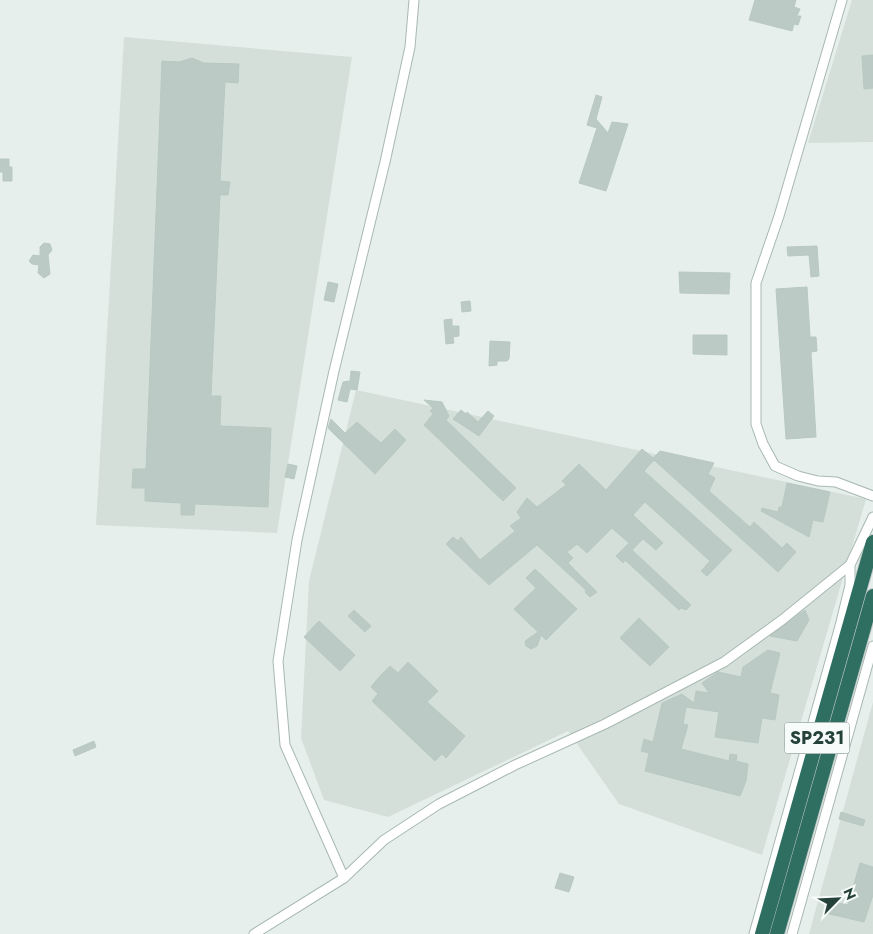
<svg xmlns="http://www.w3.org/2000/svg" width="873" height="934" font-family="Jost,sans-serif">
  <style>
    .built { fill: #d4dfda }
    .building { fill: #bbcac4; stroke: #b8c9c2 }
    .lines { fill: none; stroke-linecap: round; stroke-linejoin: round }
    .minor-casing { stroke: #a8b8b2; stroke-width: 11 }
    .highway-casing { stroke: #c2cac8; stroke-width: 16 }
    .minor { stroke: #fff; stroke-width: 9 }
    .highway { stroke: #2f6f62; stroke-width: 14 }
    .labels { text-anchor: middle; stroke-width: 4; stroke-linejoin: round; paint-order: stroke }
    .shield { fill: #f7fbf9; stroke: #637a73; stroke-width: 1 }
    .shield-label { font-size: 18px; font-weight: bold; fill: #24423a }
  </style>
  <rect width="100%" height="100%" fill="#e6efeb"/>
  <g class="built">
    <polygon points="852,0 873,0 873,142 808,143"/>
    <polygon points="124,37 352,57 277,533 96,525"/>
    <polygon points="356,390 866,499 762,855 619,804 568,731 388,817 324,800 301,738 309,581"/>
    <polygon points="873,702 873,934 809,934"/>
  </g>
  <g class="building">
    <polygon points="755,0 796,0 794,7 800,9 797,16 801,16 798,25 794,24 792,31 749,20"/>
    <polygon points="873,55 873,88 864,89 862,56"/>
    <polygon points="192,58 204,63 239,64 238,83 225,82 220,181 230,182 228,195 220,195 211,396 221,396 220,426 271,428 268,507 195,504 194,515 181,515 181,503 145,501 145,488 132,488 133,469 146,469 162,61 179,62"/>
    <polygon points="596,95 602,97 596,119 608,133 612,122 628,124 606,191 579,183 597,128 587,125"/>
    <polygon points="0,159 9,159 9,167 12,167 12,181 3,181 3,172 0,172"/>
    <polygon points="44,243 50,244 52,250 48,255 50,274 44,278 38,273 39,265 32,264 29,261 33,255 40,256 40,247"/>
    <polygon points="817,246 819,276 811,277 809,255 788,256 787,247"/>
    <polygon points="679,272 730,273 729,294 680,293"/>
    <polygon points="328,282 338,284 334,302 324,300"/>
    <polygon points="807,287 810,337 816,337 817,351 811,352 816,437 786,439 776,289"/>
    <polygon points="470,301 471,311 462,312 461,302"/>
    <polygon points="452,319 452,326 459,326 459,336 453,337 454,343 446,344 444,320"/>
    <polygon points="693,335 727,335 727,355 693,354"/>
    <polygon points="490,341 510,342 509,359 507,361 497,361 497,365 489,366"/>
    <polygon points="351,371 360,372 357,390 350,389 347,402 338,400 343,382 350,381"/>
    <polygon points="424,400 442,402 449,416 446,420 516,488 503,501 424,425 433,414 430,411 433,408"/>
    <polygon points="461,410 466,414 467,412 478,422 488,411 494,416 479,436 453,419"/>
    <polygon points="331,419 345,433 357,422 381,443 395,429 406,440 375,474 328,428"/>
    <polygon points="642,449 653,458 660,451 714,463 708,474 715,478 709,491 750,527 754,522 782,548 787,543 796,552 778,572 654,460 644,471 732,550 707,576 701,571 710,561 645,502 633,515 663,543 656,550 643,539 632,550 691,605 686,610 681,608 679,610 625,560 623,563 616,556 629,543 612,528 587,553 577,544 567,552 573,558 568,563 597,592 590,597 585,592 586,590 537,545 489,585 446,544 453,537 458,541 461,537 480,560 515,531 510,526 521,518 517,512 527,498 537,507 566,485 562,481 579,464 606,490"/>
    <polygon points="288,464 297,466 294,479 285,477"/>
    <polygon points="787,483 830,492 823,522 813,520 809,537 761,511 762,508 778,512 779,507 782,507"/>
    <polygon points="535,569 577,609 546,640 541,635 537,646 531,649 526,646 525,641 538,632 514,609 536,588 526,578"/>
    <polygon points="354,610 371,626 365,632 348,616"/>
    <polygon points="805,610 809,620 797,641 770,636"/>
    <polygon points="639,618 669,647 650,666 620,638"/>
    <polygon points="319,621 355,655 340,671 304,637"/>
    <polygon points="768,650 780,653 770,693 779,695 775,720 762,718 758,743 715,737 719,712 686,707 683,724 688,725 681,749 729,761 730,754 737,755 736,761 748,764 746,781 740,796 645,771 649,753 641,751 644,739 653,742 662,703 682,694 694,703 696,691 709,693 702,683 718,672 741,677 743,667"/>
    <polygon points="408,662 438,691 427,702 465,736 446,758 442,754 435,761 372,701 378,694 371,687 380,676 390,666 398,673"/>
    <polygon points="94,741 96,747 75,756 73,750"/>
    <polygon points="841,812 865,820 863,826 839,819"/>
    <polygon points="860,863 873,867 873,895 864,922 825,913 828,901 848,905"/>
    <polygon points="560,873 574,877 569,892 555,888"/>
  </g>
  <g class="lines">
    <g class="minor-casing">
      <g id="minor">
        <polyline points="842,0 779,216 756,283 756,424 763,444 775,466 798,476 818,481 836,482 873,496"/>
        <polyline points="344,878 285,745 278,661 297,540 334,371 385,162 410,47 414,0"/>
        <polyline points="254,934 344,878 384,840 439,804 515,765 605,724 724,662 782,620 850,565 873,517"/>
        <polyline points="754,934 840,626 850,585 850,565"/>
        <polyline points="792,934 873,646"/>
      </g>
    </g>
    <g class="highway-casing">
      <g id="highway">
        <polyline points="762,934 873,542"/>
        <polyline points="777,934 873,596"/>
      </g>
    </g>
    <use href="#minor" class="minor"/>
    <use href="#highway" class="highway"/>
  </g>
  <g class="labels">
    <rect class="shield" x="784.5" y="722.5" width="65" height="31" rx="4"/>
    <g class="shield-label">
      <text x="817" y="744">SP231</text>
    </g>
  </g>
  <g transform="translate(838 899) rotate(66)" stroke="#f7fbf9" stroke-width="4" paint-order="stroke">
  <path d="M0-4L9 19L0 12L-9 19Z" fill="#24423a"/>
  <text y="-8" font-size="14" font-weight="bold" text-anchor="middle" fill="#24423a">N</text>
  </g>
</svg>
